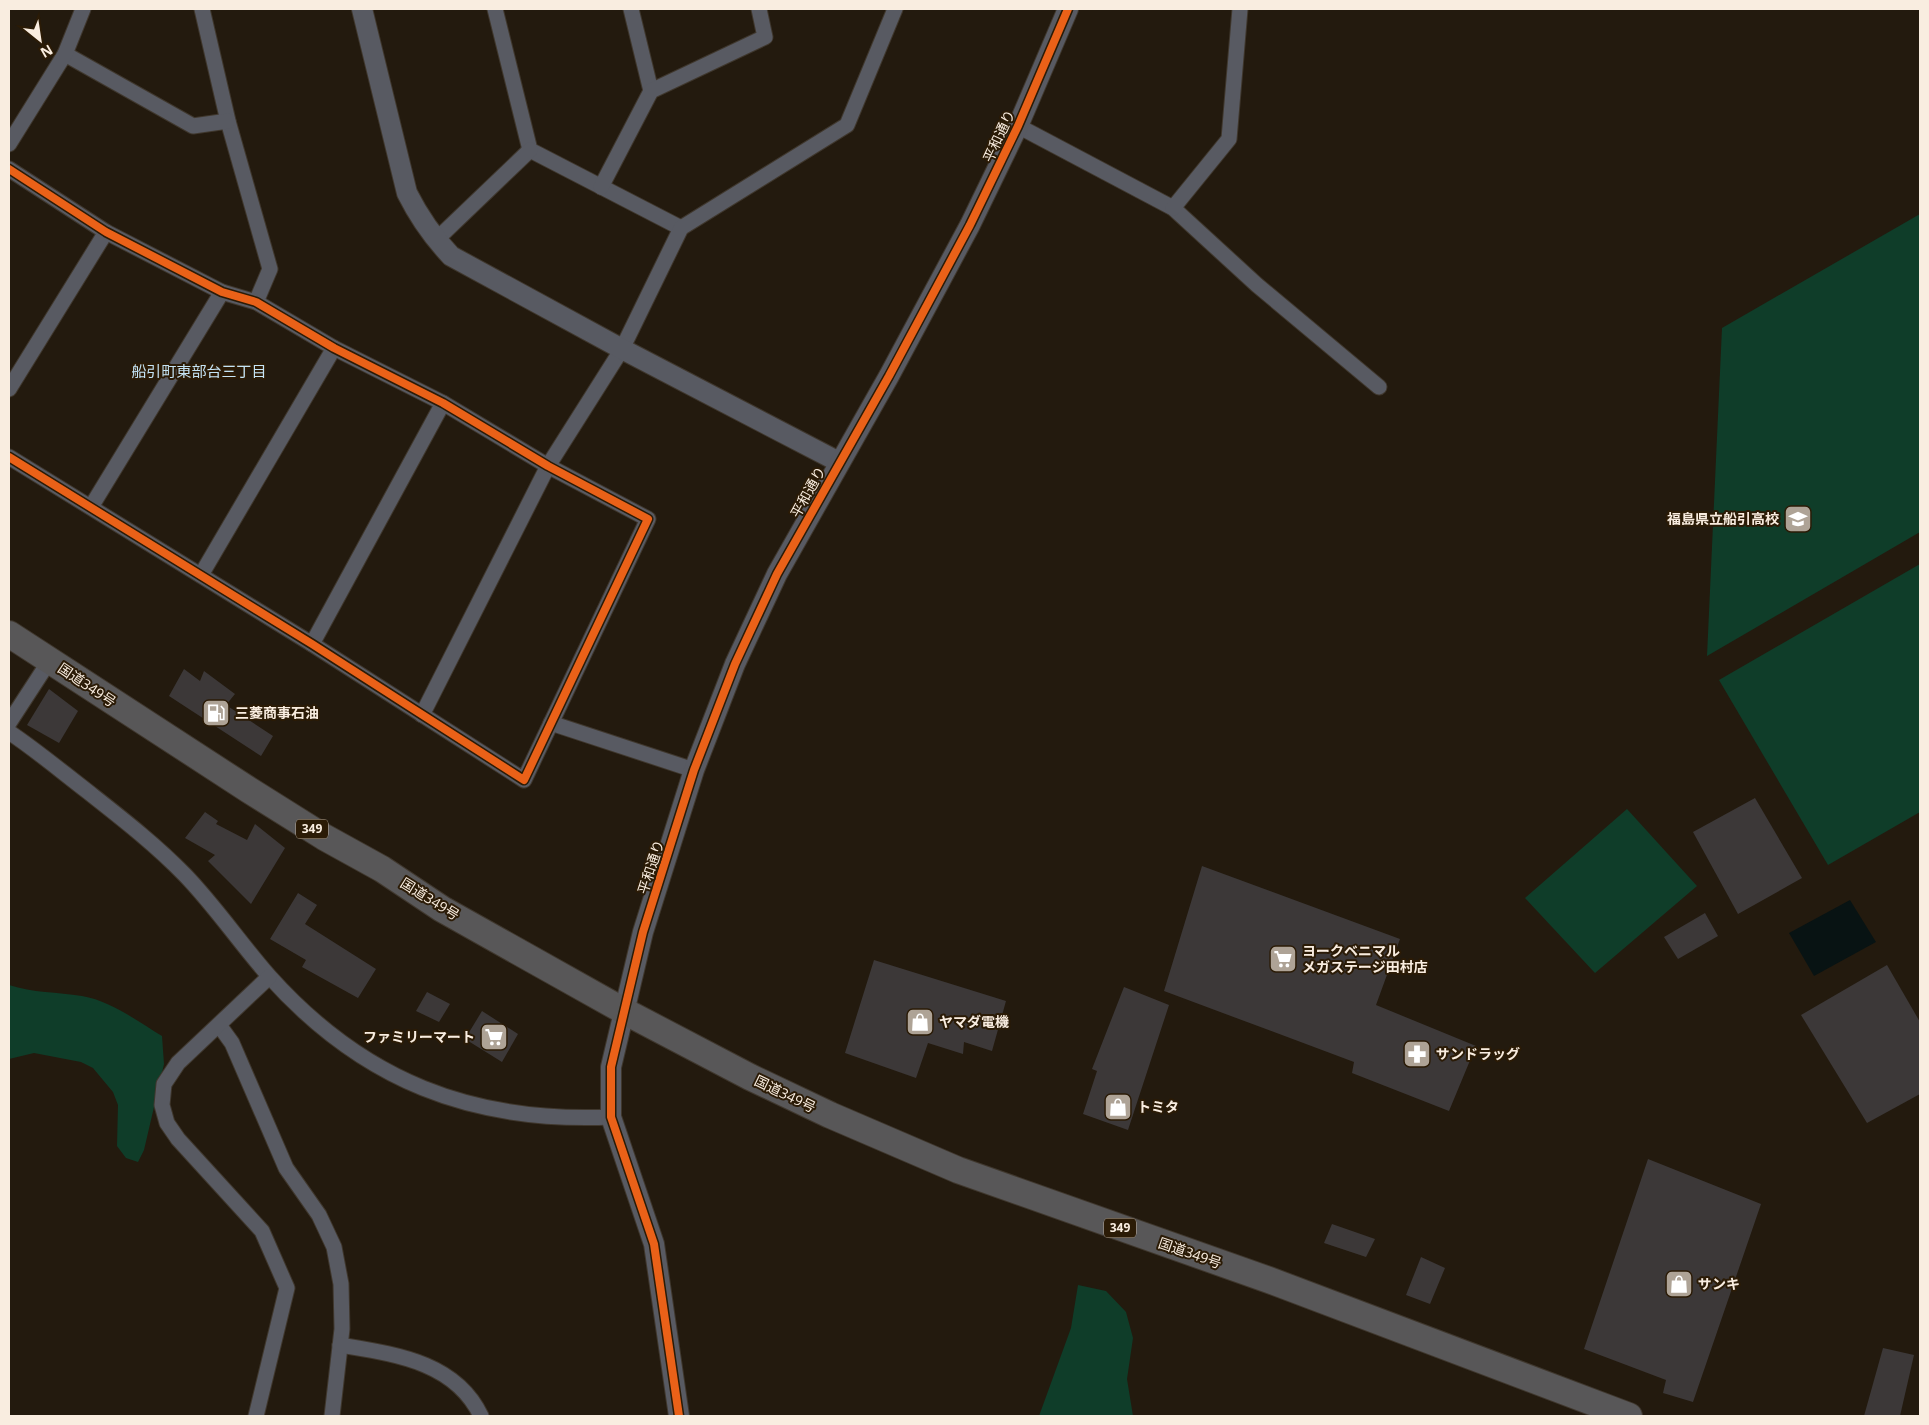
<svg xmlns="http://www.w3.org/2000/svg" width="1929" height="1425" font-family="'Open Sans','Noto Sans JP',sans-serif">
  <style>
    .green { fill: #0f3d29 }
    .water { fill: #081313 }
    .building { fill: #3c3838 }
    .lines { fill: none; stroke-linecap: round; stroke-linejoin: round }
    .minor-casing { stroke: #3f372d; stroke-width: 17 }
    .tertiary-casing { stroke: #3f372d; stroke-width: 22 }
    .trunk-casing { stroke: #3f372d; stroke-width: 28 }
    .minor { stroke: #585a62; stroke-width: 15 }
    .tertiary { stroke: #585a62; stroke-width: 20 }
    .trunk { stroke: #585758; stroke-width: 26 }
    .cycleway-casing { stroke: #2b1b06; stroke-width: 11 }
    .cycleway { stroke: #ea6118; stroke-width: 8 }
    .labels { text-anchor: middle; stroke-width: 4; stroke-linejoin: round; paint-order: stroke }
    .shield { fill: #2b1b06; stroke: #bbae9f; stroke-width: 1 }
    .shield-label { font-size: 12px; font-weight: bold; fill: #f9ede0 }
    .street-label { font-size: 14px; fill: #f9ede0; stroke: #2b1b06 }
    .poi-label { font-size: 14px; font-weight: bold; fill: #f9ede0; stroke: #2b1b06; text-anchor: start }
    .neighbourhood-label { font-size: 15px; fill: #c5e4f5; stroke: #2b1b06 }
  </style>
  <rect width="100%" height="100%" fill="#231a0e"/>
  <g class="green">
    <polygon points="1920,214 1920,532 1707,656 1722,328"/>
    <polygon points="1920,564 1920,812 1828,865 1719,680"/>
    <polygon points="1627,809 1697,886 1595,973 1525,898"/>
    <path d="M9 985C33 993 57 992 82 996 111 1001 137 1021 162 1036L164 1064 144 1150 138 1162 126 1158 117 1146 118 1105 113 1092 93 1068 81 1062 34 1053 9 1059Z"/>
    <polygon points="1078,1285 1106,1291 1126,1312 1133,1338 1127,1379 1133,1416 1039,1416 1071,1328"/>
  </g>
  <polygon class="water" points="1850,900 1876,942 1814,976 1789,933"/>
  <g class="building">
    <polygon points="184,669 200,681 204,671 235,694 226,705 273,736 261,756 169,696"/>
    <polygon points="49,689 78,711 59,743 27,725"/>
    <polygon points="1755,798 1802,878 1738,914 1693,832"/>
    <polygon points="205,812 218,821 216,824 247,840 255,824 285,848 251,904 208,861 215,855 185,838"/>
    <polygon points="1202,866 1400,939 1376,1005 1476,1046 1449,1111 1352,1073 1354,1062 1164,991"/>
    <polygon points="298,893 317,905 305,924 376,969 358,998 302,967 306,960 270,939"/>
    <polygon points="1705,913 1718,936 1678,959 1664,937"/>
    <polygon points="874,960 1006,1001 992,1051 964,1042 963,1054 928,1043 916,1078 845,1053"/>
    <polygon points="1887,965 1920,1022 1920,1094 1867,1123 1801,1015"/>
    <polygon points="1124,987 1169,1005 1128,1130 1083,1114 1097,1071 1092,1069"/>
    <polygon points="427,992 450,1004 439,1022 416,1011"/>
    <polygon points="482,1011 518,1034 502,1062 465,1039"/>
    <polygon points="1648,1159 1761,1204 1693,1402 1663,1393 1666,1380 1584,1349"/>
    <polygon points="1332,1224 1375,1239 1366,1257 1324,1243"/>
    <polygon points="1421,1257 1445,1268 1430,1304 1406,1295"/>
    <polygon points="1883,1348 1914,1355 1900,1416 1864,1416"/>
  </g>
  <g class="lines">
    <g class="minor-casing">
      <g id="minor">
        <polyline points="202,9 228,121 270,269 256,302"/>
        <polyline points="495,9 530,150 681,228"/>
        <polyline points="631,9 651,91"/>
        <polyline points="65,54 193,126 228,121"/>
        <polyline points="1018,126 1173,208 1257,285 1379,387"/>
        <polyline points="9,144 65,54 83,9"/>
        <polyline points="9,169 106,232 222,292 256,302 334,348 443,403 548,466 648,519 524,780 312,644 9,457"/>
        <polyline points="601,187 651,91 765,37 759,9"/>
        <polyline points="1173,208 1229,139 1240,9"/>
        <polyline points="436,240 530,150"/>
        <polyline points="9,389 106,232"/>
        <polyline points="91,507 222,292"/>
        <polyline points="201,575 334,348"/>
        <polyline points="312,644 443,403"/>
        <polyline points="422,715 548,466 622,349 681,228 847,125 895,9"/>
        <polyline points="9,723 50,660"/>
        <polyline points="551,723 694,770"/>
        <path d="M9 732C36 750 61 771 87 791 120 817 155 844 185 875 215 906 240 943 269 976 363 1081 472 1123 611 1117"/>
        <polyline points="219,1025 232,1043 286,1168 319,1215 334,1247 341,1284 342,1329 332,1416"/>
        <path d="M340 1345C393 1354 455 1361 481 1416"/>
        <polyline points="256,1416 287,1288 262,1231 178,1139 167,1123 162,1105 164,1084 178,1063 269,977"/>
      </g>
    </g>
    <g class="tertiary-casing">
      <g id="tertiary">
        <path d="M362 9 407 193C419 217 433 237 451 256L622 349 839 462"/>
        <polyline points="679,1416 654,1244 611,1117 611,1067 643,932 694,770 735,664 777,574 889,376 970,225 1018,126 1068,9"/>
      </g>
    </g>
    <g class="trunk-casing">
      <polyline id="trunk" points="9,634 249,790 324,837 382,869 442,909 624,1011 750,1077 830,1115 958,1170 1269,1280 1629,1416"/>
    </g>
    <use href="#minor" class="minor"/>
    <use href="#tertiary" class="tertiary"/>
    <use href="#trunk" class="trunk"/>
    <g class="cycleway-casing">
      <g id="cycleway">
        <polyline points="9,169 106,232 222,292 256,302 334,348 443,403 548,466 648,519 524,780 312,644 9,457"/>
        <polyline points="679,1416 654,1244 611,1117 611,1067 643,932 694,770 735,664 777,574 889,376 970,225 1018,126 1068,9"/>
      </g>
    </g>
    <use href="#cycleway" class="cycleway"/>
  </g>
  <defs>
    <g id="school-square" transform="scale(1.4375)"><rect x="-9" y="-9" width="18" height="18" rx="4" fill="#aea396" stroke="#2b1b06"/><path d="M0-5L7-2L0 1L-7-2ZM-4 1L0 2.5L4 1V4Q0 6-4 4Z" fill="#fff"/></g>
    <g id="fuel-square" transform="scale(1.4375)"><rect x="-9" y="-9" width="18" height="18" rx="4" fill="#aea396" stroke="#2b1b06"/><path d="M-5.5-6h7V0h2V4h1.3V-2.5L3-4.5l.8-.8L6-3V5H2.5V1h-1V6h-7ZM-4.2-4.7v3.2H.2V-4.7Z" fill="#fff"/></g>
    <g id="supermarket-square" transform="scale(1.4375)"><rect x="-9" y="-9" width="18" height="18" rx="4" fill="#aea396" stroke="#2b1b06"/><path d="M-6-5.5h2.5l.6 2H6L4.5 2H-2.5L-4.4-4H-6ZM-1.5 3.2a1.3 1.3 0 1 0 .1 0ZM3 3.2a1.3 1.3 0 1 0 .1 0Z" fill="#fff"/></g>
    <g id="shop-square" transform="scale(1.4375)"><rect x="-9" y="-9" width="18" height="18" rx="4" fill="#aea396" stroke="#2b1b06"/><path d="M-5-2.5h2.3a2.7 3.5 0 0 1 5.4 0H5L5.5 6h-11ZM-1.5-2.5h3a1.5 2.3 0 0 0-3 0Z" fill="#fff"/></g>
    <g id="pharmacy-square" transform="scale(1.4375)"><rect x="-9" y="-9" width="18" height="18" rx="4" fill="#aea396" stroke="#2b1b06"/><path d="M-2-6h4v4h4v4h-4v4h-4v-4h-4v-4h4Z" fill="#fff"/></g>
  </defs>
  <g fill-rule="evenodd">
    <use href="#school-square" x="1798" y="519"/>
    <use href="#fuel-square" x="216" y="713"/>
    <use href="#supermarket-square" x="1283" y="959"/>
    <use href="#shop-square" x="920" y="1022"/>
    <use href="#supermarket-square" x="494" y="1037"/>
    <use href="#pharmacy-square" x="1417" y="1054"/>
    <use href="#shop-square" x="1118" y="1107"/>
    <use href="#shop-square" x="1679" y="1284"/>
  </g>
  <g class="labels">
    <g class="shield">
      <rect x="296" y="819.5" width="32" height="19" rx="4"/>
      <rect x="1104" y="1218.5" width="32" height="19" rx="4"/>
    </g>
    <g class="shield-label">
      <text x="312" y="833">349</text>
      <text x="1120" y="1232">349</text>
    </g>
    <g class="street-label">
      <text transform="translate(999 136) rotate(-65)" y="5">平和通り</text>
      <text transform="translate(808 492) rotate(-61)" y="5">平和通り</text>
      <text transform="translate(87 685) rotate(34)" y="5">国道349号</text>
      <text transform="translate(651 867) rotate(-72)" y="5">平和通り</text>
      <text transform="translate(430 899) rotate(32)" y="5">国道349号</text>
      <text transform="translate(785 1094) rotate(26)" y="5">国道349号</text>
      <text transform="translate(1190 1253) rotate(19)" y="5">国道349号</text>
    </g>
    <g class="poi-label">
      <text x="1779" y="524" text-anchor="end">福島県立船引高校</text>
      <text x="235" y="718">三菱商事石油</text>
      <text x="1302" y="956">ヨークベニマル<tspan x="1302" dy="16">メガステージ田村店</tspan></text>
      <text x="939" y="1027">ヤマダ電機</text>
      <text x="475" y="1042" text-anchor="end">ファミリーマート</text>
      <text x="1436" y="1059">サンドラッグ</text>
      <text x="1137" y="1112">トミタ</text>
      <text x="1698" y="1289">サンキ</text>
    </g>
    <g class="neighbourhood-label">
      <text x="199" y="377">船引町東部台三丁目</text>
    </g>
  </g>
  <rect width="1929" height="1425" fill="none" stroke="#f9ede0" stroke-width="20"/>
  <g transform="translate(40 40) rotate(150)" stroke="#2b1b06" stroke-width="4" paint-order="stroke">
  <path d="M0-4L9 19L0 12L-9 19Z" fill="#f9ede0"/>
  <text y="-8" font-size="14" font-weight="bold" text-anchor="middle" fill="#f9ede0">N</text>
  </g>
</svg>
